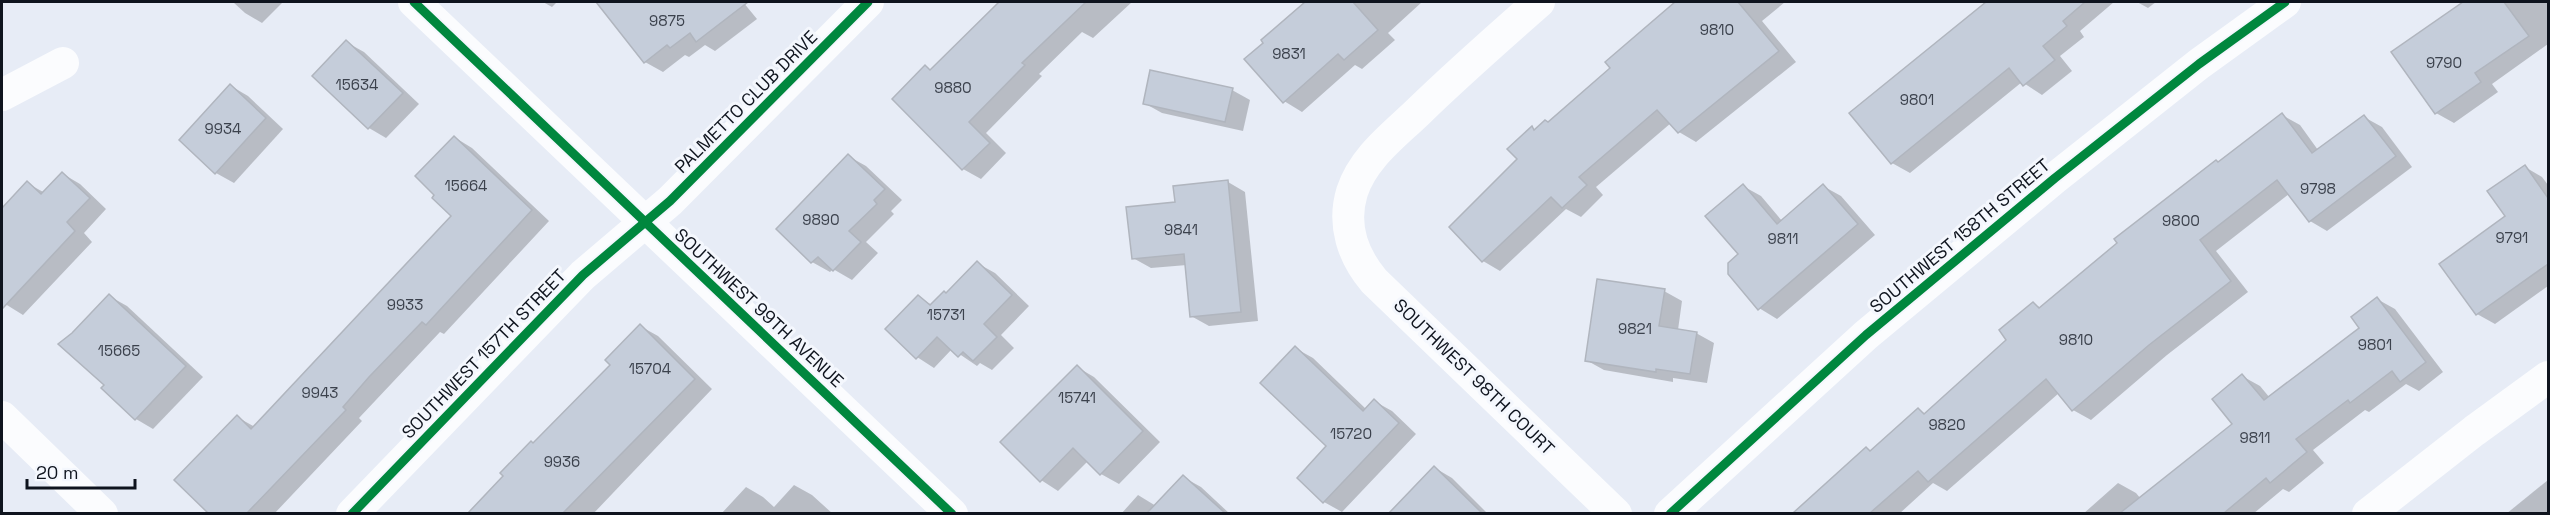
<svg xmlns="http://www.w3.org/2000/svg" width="2550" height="515" font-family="'Space Grotesk',sans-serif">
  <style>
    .shadow { fill: #0003 }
    .building { fill: #c5cdda; stroke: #b0b5be; stroke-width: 1.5 }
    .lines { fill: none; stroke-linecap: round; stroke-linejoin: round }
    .street { stroke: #fbfcfe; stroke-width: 32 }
    .cycleway-casing { stroke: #f4f7fd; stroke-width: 13 }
    .cycleway { stroke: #00873e; stroke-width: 9 }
    .labels { text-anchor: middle; stroke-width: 6; stroke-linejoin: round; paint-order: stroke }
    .number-label { font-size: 15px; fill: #3c424d }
    .street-label { font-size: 18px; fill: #0f141e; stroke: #f4f7fd }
  </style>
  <rect width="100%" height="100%" fill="#e7ecf6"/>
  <g class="shadow">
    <polygon points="233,2 283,2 262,23 245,13"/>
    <polygon points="543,2 557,2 552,7"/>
    <polygon points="598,2 743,2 757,19 715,51 705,45 689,57 685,55 663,72 645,62"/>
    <polygon points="1001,2 1132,2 1093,38 1082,32 1039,74 1042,76 986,133 1006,153 981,179 963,169 931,71"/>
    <polygon points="1302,2 1422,2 1388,33 1395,40 1362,69 1355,65 1302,112 1284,101 1304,4"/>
    <polygon points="1679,2 1785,2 1762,21 1796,62 1696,142 1679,132 1671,123 1596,187 1603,195 1581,217 1566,209 1500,271 1483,261 1532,128 1536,130 1549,124 1612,69 1607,62"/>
    <polygon points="1982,2 2114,2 2080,31 2084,37 2060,56 2072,71 2042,95 2022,82 1910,173 1892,163 1985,5"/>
    <polygon points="2137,2 2156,2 2148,8"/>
    <polygon points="2466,2 2548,2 2548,44 2492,84 2498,92 2454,123 2436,113 2393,53"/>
    <polygon points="346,42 364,52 419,104 386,138 369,128 314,76"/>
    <polygon points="231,86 248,96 283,129 234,183 216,173"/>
    <polygon points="1232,90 1250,100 1243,131 1162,113 1144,103"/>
    <polygon points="2282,115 2300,125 2318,150 2364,117 2382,127 2412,167 2327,231 2310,221 2289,194 2216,251 2248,292 2167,355 2091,420 2073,410 2059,393 1947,491 1933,483 1899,514 1795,514 1867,449 1871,452 1918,410 1926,414 2009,340 2034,304 2041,308 2219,163"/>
    <polygon points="454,137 472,148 549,221 444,334 440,332 359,418 362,421 274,514 210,514 176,480 237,417 255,427 453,216"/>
    <polygon points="848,156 866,166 902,200 891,211 894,214 866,242 878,253 852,280 833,269 830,272 812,262 778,229"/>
    <polygon points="2525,167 2542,177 2548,185 2548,286 2495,324 2477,314"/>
    <polygon points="63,174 80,184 106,209 84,233 92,242 23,315 2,302 2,210 27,183 45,193"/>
    <polygon points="1228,182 1245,192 1258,321 1209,326 1191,316 1187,265 1151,268 1133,258 1176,203"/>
    <polygon points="1743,186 1761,196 1782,221 1823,186 1841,196 1875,235 1777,319 1759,308 1740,254"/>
    <polygon points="977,263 995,273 1029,306 1001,335 1014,348 992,370 980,363 977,366 952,349 934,368 917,357 918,297 932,305 947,295"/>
    <polygon points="1664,291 1682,301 1678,330 1696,333 1714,343 1707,383 1673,378 1673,382 1604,370 1586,360"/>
    <polygon points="109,296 127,306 203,377 153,429 136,419 106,385 73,334"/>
    <polygon points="2377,299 2395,309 2443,372 2419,391 2406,384 2369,412 2365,410 2313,450 2324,463 2289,492 2283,489 2253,514 2083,514 2118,483 2136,493 2141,499 2234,424 2242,376 2260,386 2270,398 2362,328"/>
    <polygon points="640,326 658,336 712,389 593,514 470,514 613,365"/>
    <polygon points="1295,348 1313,358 1366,409 1374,401 1392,411 1416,434 1342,512 1324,502 1328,446"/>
    <polygon points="1077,367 1094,377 1160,442 1119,484 1101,474 1088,461 1058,491 1041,480"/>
    <polygon points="1435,468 1452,478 1488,514 1397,514 1395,510"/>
    <polygon points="1183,477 1201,487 1230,514 1121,514 1138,495 1156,506"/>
    <polygon points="2548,480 2548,514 2506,514"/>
    <polygon points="794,485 812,495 833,514 721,514 746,487 763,497 774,507"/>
  </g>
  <g class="building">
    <polygon points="596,2 748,2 696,42 690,33 670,48 667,45 644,63"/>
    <polygon points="999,2 1086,2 1022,63 1025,65 969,122 990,143 962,170 892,99 925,65 930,70"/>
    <polygon points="1305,2 1353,2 1378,30 1344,60 1338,54 1283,103 1244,59 1263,43 1261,40"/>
    <polygon points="1675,2 1738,2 1779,51 1678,133 1657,110 1579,177 1587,185 1562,208 1551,197 1482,262 1449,227 1517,159 1507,149 1532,126 1534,130 1545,120 1548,122 1610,68 1605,62"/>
    <polygon points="1986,2 2085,2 2063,21 2067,26 2043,46 2055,60 2023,86 2009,68 1891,164 1849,113"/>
    <polygon points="2463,2 2504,2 2529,36 2475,73 2481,82 2435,114 2391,52"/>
    <polygon points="346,40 403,93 368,129 312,76"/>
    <polygon points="1150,70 1233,88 1225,122 1143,104"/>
    <polygon points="230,84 266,118 215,174 179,140"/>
    <polygon points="2282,113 2312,153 2364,115 2396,156 2309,222 2277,180 2200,240 2231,281 2149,345 2072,411 2046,379 1928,482 1918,471 1870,513 1793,513 1866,447 1870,451 1918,408 1924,414 2006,340 1999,330 2033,302 2039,308 2117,243 2114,239 2216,160 2218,162"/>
    <polygon points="454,136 532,210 426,325 422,322 369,377 343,407 346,410 247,513 208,513 174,480 237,415 251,429 451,216 432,198 434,195 415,176"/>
    <polygon points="848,154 885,189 874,200 877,204 849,231 861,242 833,271 818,257 811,263 776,229"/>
    <polygon points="2525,165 2548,198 2548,264 2476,315 2439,264 2505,216 2487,191"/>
    <polygon points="62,172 90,198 67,222 75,231 2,309 2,208 27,181 41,194"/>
    <polygon points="1228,180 1241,312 1190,317 1184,254 1132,259 1126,207 1175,202 1173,186"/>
    <polygon points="1743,184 1777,224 1823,184 1858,224 1758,310 1728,274 1728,263 1738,254 1705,216"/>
    <polygon points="977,261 1012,295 984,324 997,337 973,361 963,352 958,357 937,337 916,359 885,329 918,295 930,305 944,291 946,293"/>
    <polygon points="1597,279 1665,289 1659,326 1697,332 1690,374 1656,369 1656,372 1585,361"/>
    <polygon points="109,294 186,366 135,420 101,388 104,385 58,344 72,333"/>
    <polygon points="2377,297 2426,362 2400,382 2392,371 2350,403 2348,400 2296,439 2307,452 2270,483 2266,478 2224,513 2120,513 2232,424 2212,399 2242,374 2264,400 2359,328 2351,317"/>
    <polygon points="640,324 695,379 563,513 468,513 503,476 500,473 531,441 533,443 610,365 605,360"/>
    <polygon points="1295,346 1363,411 1374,399 1399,423 1323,503 1297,478 1326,446 1260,383"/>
    <polygon points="1077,365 1143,431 1100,475 1073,448 1040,482 1000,442"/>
    <polygon points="1434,466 1482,513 1389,513"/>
    <polygon points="1183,475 1225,513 1147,513"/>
  </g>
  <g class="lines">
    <g class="street">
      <polyline points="414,2 952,514"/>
      <path d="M1539 2C1498 38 1457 74 1418 112 1393 136 1363 158 1352 192 1342 225 1353 256 1374 281L1616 514"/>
      <polyline points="2,95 63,63"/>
      <polyline points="2,417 102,514"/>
      <polyline points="352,514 583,275 670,201 868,2"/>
      <polyline points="1670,514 1866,335 2055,178 2199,64 2285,2"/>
      <polyline points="2368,514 2474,431 2548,377"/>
    </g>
    <g class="cycleway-casing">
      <g id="cycleway">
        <polyline points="414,2 952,514"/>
        <polyline points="352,514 583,275 670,201 868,2"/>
        <polyline points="1670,514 1866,335 2055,178 2199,64 2285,2"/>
      </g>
    </g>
    <use href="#cycleway" class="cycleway"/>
  </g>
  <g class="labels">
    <g class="number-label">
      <text x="667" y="26">9875</text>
      <text x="1717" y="35">9810</text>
      <text x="1289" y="59">9831</text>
      <text x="2444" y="68">9790</text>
      <text x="357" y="90">15634</text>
      <text x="953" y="93">9880</text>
      <text x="1917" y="105">9801</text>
      <text x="223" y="134">9934</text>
      <text x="466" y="191">15664</text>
      <text x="2318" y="194">9798</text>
      <text x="821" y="225">9890</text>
      <text x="2181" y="226">9800</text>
      <text x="1181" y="235">9841</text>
      <text x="2512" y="243">9791</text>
      <text x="1783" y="244">9811</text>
      <text x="405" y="310">9933</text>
      <text x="946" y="320">15731</text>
      <text x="1635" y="334">9821</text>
      <text x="2076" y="345">9810</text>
      <text x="2375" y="350">9801</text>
      <text x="119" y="356">15665</text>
      <text x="650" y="374">15704</text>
      <text x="320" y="398">9943</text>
      <text x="1077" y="403">15741</text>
      <text x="1947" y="430">9820</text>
      <text x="1351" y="439">15720</text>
      <text x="2255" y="443">9811</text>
      <text x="562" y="467">9936</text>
    </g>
    <g class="street-label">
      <text transform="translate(746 102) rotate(-45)" y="6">PALMETTO CLUB DRIVE</text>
      <text transform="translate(1960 236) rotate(-40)" y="6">SOUTHWEST 158TH STREET</text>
      <text transform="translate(759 308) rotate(43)" y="6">SOUTHWEST 99TH AVENUE</text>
      <text transform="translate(484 354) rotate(-46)" y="6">SOUTHWEST 157TH STREET</text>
      <text transform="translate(1474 377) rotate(44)" y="6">SOUTHWEST 98TH COURT</text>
    </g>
  </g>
  <rect width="2550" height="515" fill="none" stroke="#0f141e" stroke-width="6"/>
  <path d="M27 479v9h108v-9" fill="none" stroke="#0f141e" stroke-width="3"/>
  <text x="36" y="479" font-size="18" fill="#0f141e" stroke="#f4f7fd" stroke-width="4.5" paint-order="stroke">20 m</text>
</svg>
